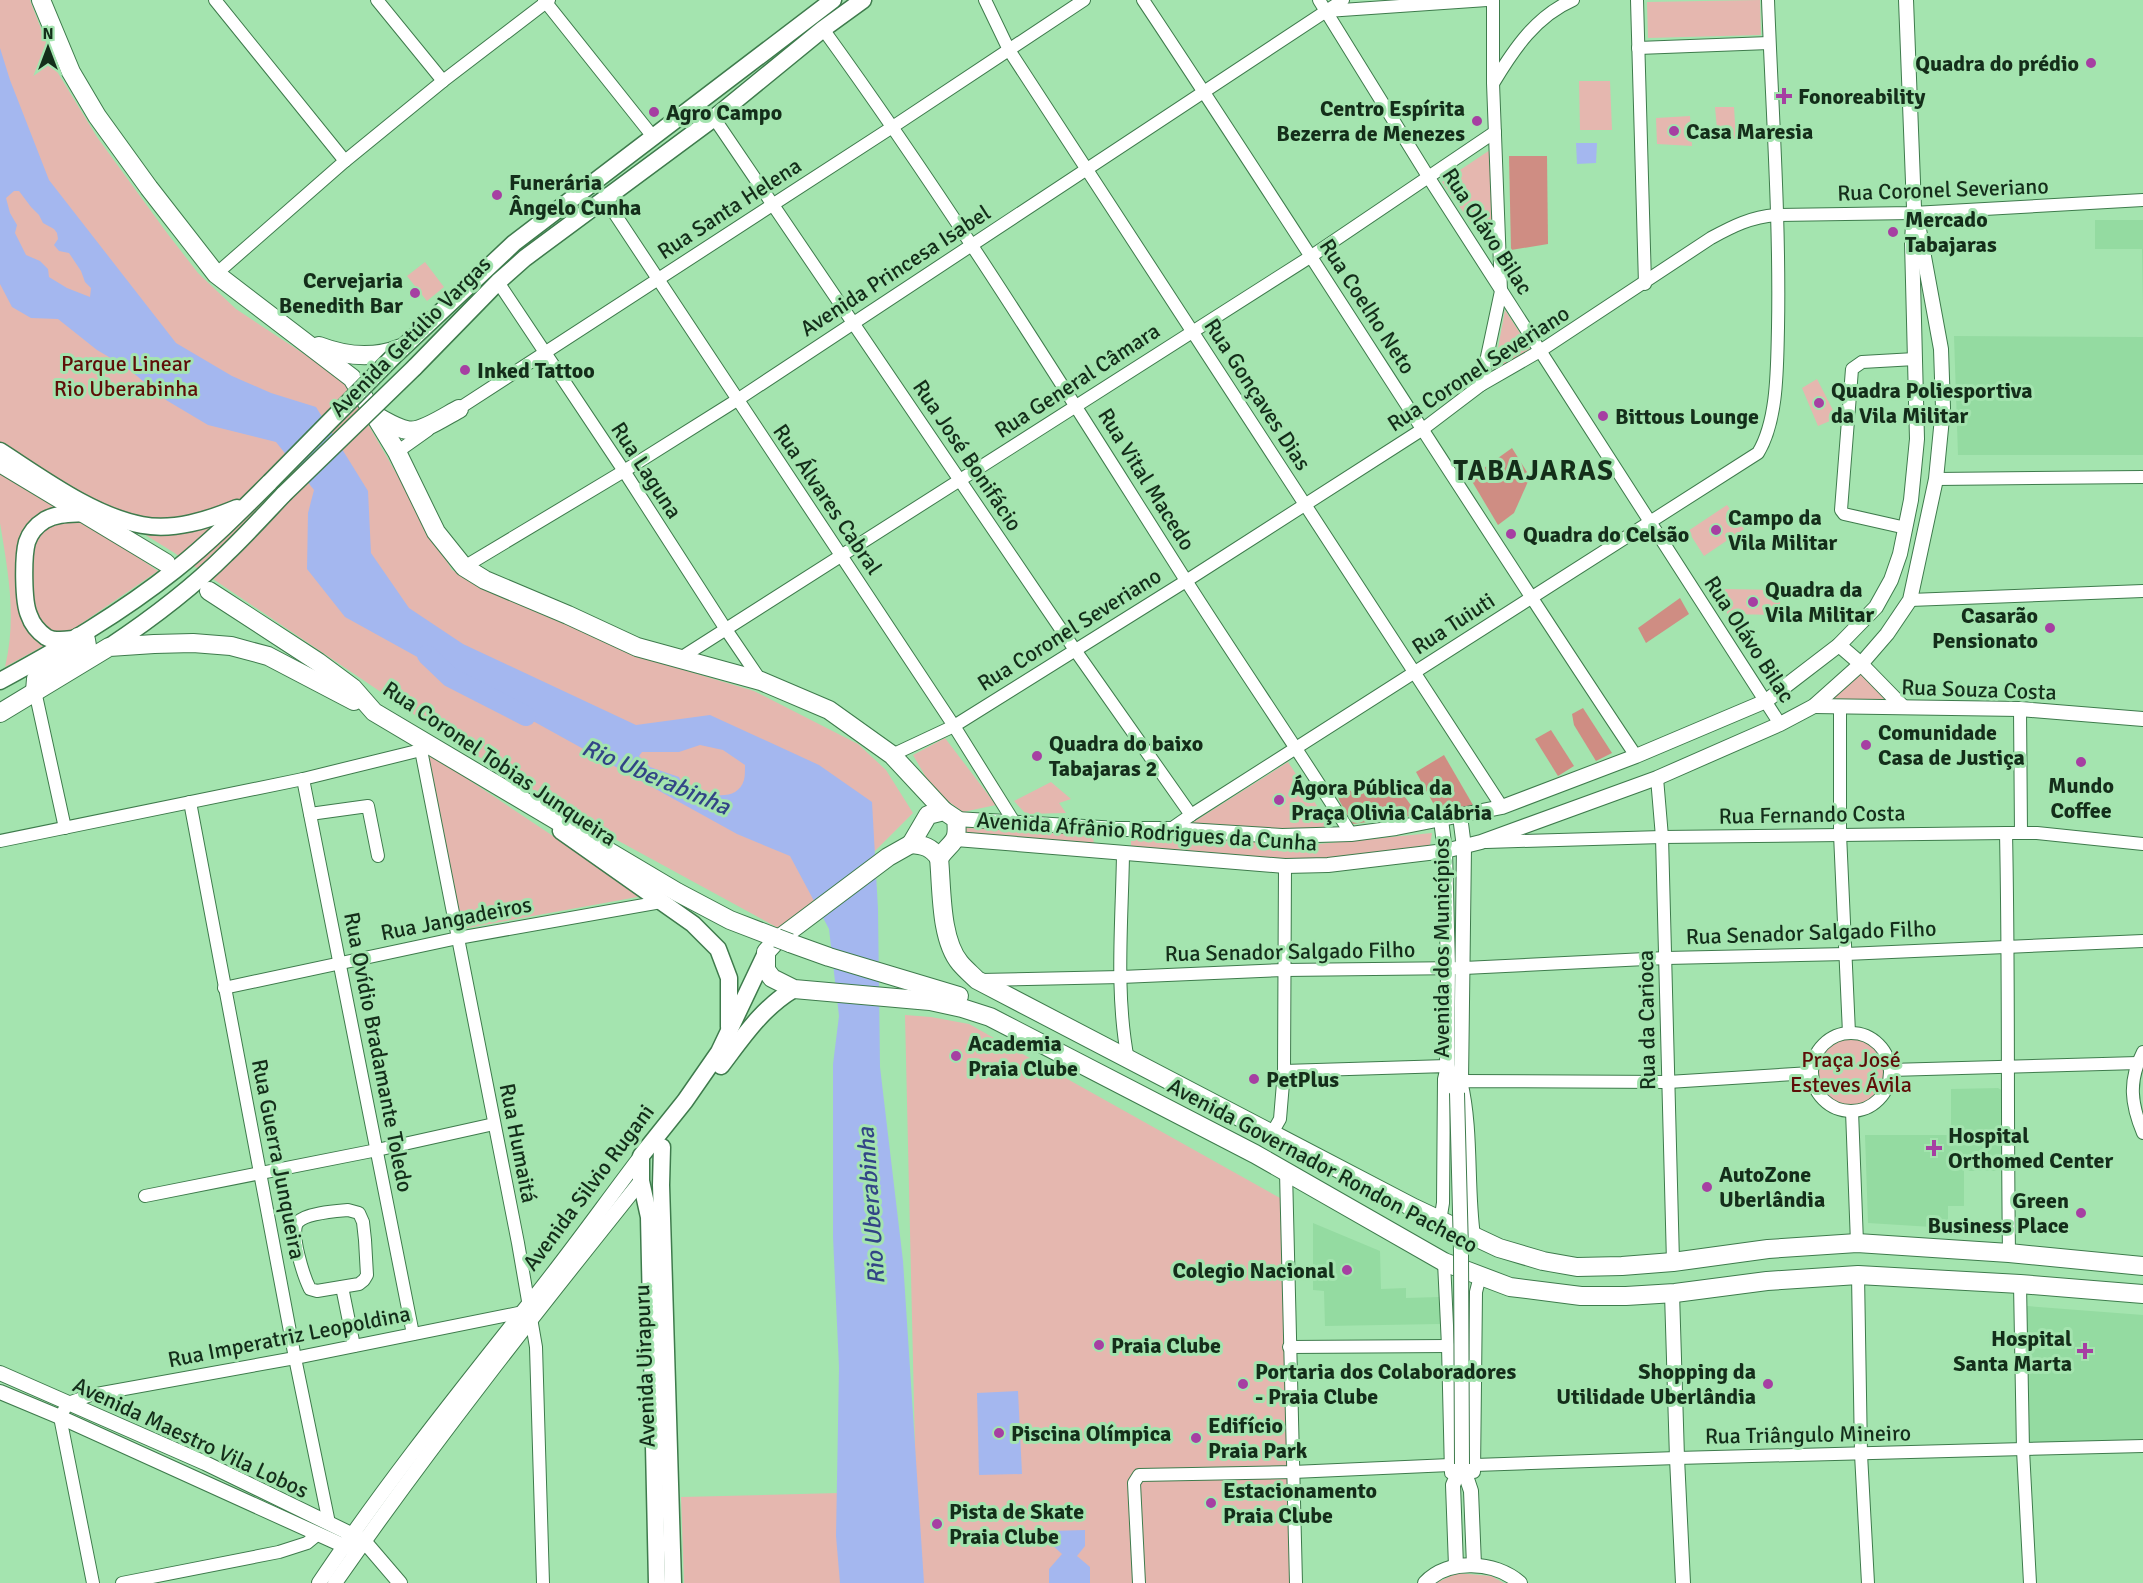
<svg xmlns="http://www.w3.org/2000/svg" width="2143" height="1583" font-family="Signika,sans-serif">
  <style>
    .built { fill: #94dba1 }
    .green { fill: #e5b7af }
    .forest { fill: #cf8d83 }
    .water { fill: #a4b7ef; fill-rule: evenodd }
    .lines { fill: none; stroke-linecap: round; stroke-linejoin: round }
    .river { stroke: #a4b7ef; stroke-width: 20 }
    .minor-casing { stroke: #3e7b4c; stroke-width: 14 }
    .tertiary-casing { stroke: #3e7b4c; stroke-width: 16 }
    .secondary-casing { stroke: #3e7b4c; stroke-width: 19 }
    .primary-casing { stroke: #3e7b4c; stroke-width: 20 }
    .minor { stroke: #fff; stroke-width: 12 }
    .tertiary { stroke: #fff; stroke-width: 14 }
    .secondary { stroke: #fff; stroke-width: 16 }
    .primary { stroke: #fff; stroke-width: 18 }
    .tertiary-bridge-casing { stroke: #3e7b4c; stroke-width: 16; stroke-linecap: butt }
    .secondary-bridge-casing { stroke: #3e7b4c; stroke-width: 19; stroke-linecap: butt }
    .primary-bridge-casing { stroke: #3e7b4c; stroke-width: 20; stroke-linecap: butt }
    .tertiary-bridge { stroke: #fff; stroke-width: 14 }
    .secondary-bridge { stroke: #fff; stroke-width: 16 }
    .primary-bridge { stroke: #fff; stroke-width: 18 }
    .poi-dot { fill: #a63fa2; stroke: #a4e4af; stroke-width: 2 }
    .labels { text-anchor: middle; stroke-width: 6; stroke-linejoin: round; paint-order: stroke }
    .poi-label { font-size: 22px; font-weight: bold; fill: #142e1a; stroke: #a4e4af; text-anchor: start }
    .street-label { font-size: 22px; fill: #142e1a; stroke: #a4e4af }
    .park-label { font-size: 22px; fill: #5e0e08; stroke: #a4e4af }
    .water-label { font-size: 24px; font-style: italic; fill: #324486; stroke: #a4e4af }
    .district-label { font-size: 28px; font-weight: bold; letter-spacing: 1.5px; fill: #142e1a; stroke: #a4e4af }
  </style>
  <rect width="100%" height="100%" fill="#a4e4af"/>
  <g class="built">
    <polygon points="2095,220 2143,220 2143,306 2142,249 2095,249"/>
    <polygon points="1954,336 2143,337 2143,455 1958,455"/>
    <polygon points="1998,1088 2003,1091 2003,1171 1964,1171 1964,1206 1948,1206 1948,1228 1868,1223 1865,1135 1951,1135 1951,1089"/>
    <polygon points="1313,1223 1380,1251 1381,1289 1406,1288 1406,1298 1440,1297 1440,1324 1325,1326 1324,1291 1313,1290"/>
    <polygon points="2027,1306 2143,1315 2143,1439 2029,1443"/>
  </g>
  <g class="green">
    <polygon points="0,0 30,0 58,73 97,137 167,233 198,273 236,309 342,379 452,570 634,655 754,691 858,744 886,770 913,813 863,863 778,928 615,839 461,746 173,552 0,445"/>
    <polygon points="1760,0 1761,35 1648,38 1647,2"/>
    <polygon points="1579,81 1610,81 1612,130 1580,130"/>
    <polygon points="1715,107 1734,107 1736,139 1718,140"/>
    <polygon points="1690,116 1692,146 1657,144 1656,118"/>
    <polygon points="1490,150 1494,255 1442,182"/>
    <polygon points="425,262 444,287 427,301 407,276"/>
    <polygon points="1505,310 1531,350 1493,375"/>
    <polygon points="1817,379 1837,418 1818,426 1802,388"/>
    <path d="M0 471 41 491 158 571 69 632 5 667C17 617 8 572 0 523 0 506 0 488 0 471Z"/>
    <polygon points="1727,505 1744,529 1704,556 1688,531"/>
    <polygon points="1725,589 1781,590 1779,615 1727,614"/>
    <polygon points="1861,666 1897,705 1820,704"/>
    <polygon points="945,738 996,805 963,812 934,791 913,755"/>
    <polygon points="427,752 643,896 462,929"/>
    <polygon points="1288,762 1331,827 1329,830 1268,831 1192,823"/>
    <polygon points="1051,782 1071,799 1059,803 1066,813 1026,814 1014,801"/>
    <polygon points="964,828 1085,832 1093,836 1094,846 961,836"/>
    <polygon points="1432,833 1430,846 1370,856 1297,860 1131,852 1131,836 1318,844"/>
    <polygon points="905,1015 931,1017 969,1024 1280,1198 1292,1583 684,1583 681,1497 916,1491"/>
    <circle cx="1851" cy="1072" r="39"/>
    <polygon points="1457,1573 1491,1576 1504,1583 1436,1583"/>
  </g>
  <g class="forest">
    <polygon points="1509,156 1547,156 1548,244 1511,250"/>
    <polygon points="1512,448 1530,477 1514,513 1498,525 1470,478"/>
    <polygon points="1680,598 1689,614 1646,643 1638,628"/>
    <polygon points="1583,708 1612,753 1596,761 1574,725 1572,714"/>
    <polygon points="1551,730 1574,766 1558,776 1535,739"/>
    <polygon points="1444,755 1473,805 1438,812 1416,772"/>
    <polygon points="1392,779 1418,815 1353,824 1339,800 1337,792 1347,787 1356,797"/>
  </g>
  <g class="water">
    <path d="M0 48 10 80 49 180 176 343 232 376 271 393 316 407 368 491 371 553 409 608 463 644 636 725 710 715 819 765 872 802 878 909 880 1067 903 1261 924 1583H840L836 1536 839 1367 833 1237V1064L839 1016 829 929 790 856 737 834 345 617 307 569 308 513 314 490 276 442 208 425 166 400 126 367 97 350 58 319 31 318 12 307 0 284ZM14 191H19L31 207 39 215 43 223 54 229 57 233 58 239 54 245 59 251 69 253 81 271 85 282 91 288 90 297 67 288 49 277 48 269 40 261 26 255 15 233 17 225 10 213 6 198ZM700 745 723 750 745 765C745 770 745 776 744 780 736 806 700 792 683 786L679 777 650 767 639 756 642 752H679Z"/>
    <polygon points="1576,143 1597,143 1596,163 1577,164"/>
    <polygon points="1018,1391 1022,1474 979,1475 977,1393"/>
    <polygon points="1085,1530 1085,1546 1077,1556 1090,1567 1090,1583 1049,1583 1049,1569 1062,1554 1051,1544 1051,1531"/>
  </g>
  <g class="lines">
    <polyline class="river" points="427,655 450,677 526,716"/>
    <g class="minor-casing">
      <g id="minor">
        <polyline points="215,0 345,161"/>
        <polyline points="377,0 443,81"/>
        <polyline points="544,0 654,138"/>
        <polyline points="985,0 1009,50 1502,807"/>
        <path d="M1143 0C1310 251 1469 506 1636 756"/>
        <polyline points="1319,0 1429,178 1780,724"/>
        <polyline points="1637,0 1645,284"/>
        <polyline points="1327,11 1487,0"/>
        <path d="M823 29C952 207 1067 393 1185 579 1239 664 1297 748 1351 834"/>
        <polyline points="1638,48 1769,43"/>
        <path d="M1494 82C1514 49 1536 16 1573 0"/>
        <polyline points="714,118 1075,650 1191,815"/>
        <polyline points="605,199 954,726 1014,822"/>
        <polyline points="216,274 345,161 443,81 549,0"/>
        <polyline points="498,282 624,471 725,628 761,681"/>
        <polyline points="1481,385 1501,291 1493,83 1493,0"/>
        <polyline points="452,413 894,126 1084,0"/>
        <polyline points="397,452 428,430"/>
        <polyline points="1936,479 2143,477"/>
        <polyline points="1906,528 1844,514 1841,510 1852,369 1862,362 1915,359"/>
        <polyline points="464,567 624,471 737,400 1343,0"/>
        <polyline points="1910,600 2143,591"/>
        <polyline points="679,659 1310,257 1495,132"/>
        <polyline points="35,691 65,828"/>
        <polyline points="1840,706 1840,834 1849,1033"/>
        <polyline points="2020,709 2021,833"/>
        <polyline points="421,750 518,1243 536,1347 543,1583"/>
        <path d="M892 755 954 726 1186 581 1423 429 1481 385 1540 351 1711 238C1733 226 1751 217 1776 215L1913 213 2143 200"/>
        <polyline points="1657,778 1662,837 1673,1262"/>
        <polyline points="303,779 413,1334"/>
        <polyline points="190,802 295,1358 329,1523"/>
        <polyline points="310,814 368,806 378,856"/>
        <path d="M1171 829 1191 815 1758 453C1778 420 1777 367 1778 328 1780 219 1772 109 1768 0"/>
        <path d="M2006 833C2009 973 2007 1113 2009 1253"/>
        <polyline points="0,841 303,779 421,750"/>
        <polyline points="1486,842 1662,837 2006,833 2037,833 2143,844"/>
        <path d="M1123 854C1122 922 1115 993 1128 1060"/>
        <polyline points="981,980 1121,977 1284,970 1464,968 1666,958 1846,954 2143,941"/>
        <polyline points="224,988 458,938 661,902"/>
        <circle cx="1851" cy="1072" r="39"/>
        <path d="M2143 1052C2128 1081 2131 1104 2143 1133"/>
        <polyline points="1890,1070 2138,1063"/>
        <polyline points="1284,1071 1447,1066 1444,1079 1443,1203 1440,1221"/>
        <polyline points="1852,1111 1857,1243"/>
        <polyline points="1272,1133 1280,1119 1284,1071 1285,866"/>
        <polyline points="1286,1172 1296,1583"/>
        <polyline points="145,1196 377,1150 494,1124"/>
        <path d="M348 1210 359 1213 363 1222 365 1240 367 1275 364 1280 359 1284 317 1291 310 1289C304 1277 289 1232 298 1222 306 1213 337 1211 348 1210Z"/>
        <path d="M1474 1236C1467 1185 1473 1131 1461 1081L1668 1082 1811 1073"/>
        <polyline points="1444,1262 1448,1346 1451,1473"/>
        <polyline points="1858,1275 1861,1454 1868,1583"/>
        <polyline points="2020,1284 2023,1450 2030,1583"/>
        <polyline points="342,1287 354,1346"/>
        <polyline points="1289,1347 1448,1346"/>
        <polyline points="1475,1465 1677,1458 2143,1446"/>
        <polyline points="1474,1472 1476,1292 1480,1276"/>
        <polyline points="93,1583 60,1417 68,1403 91,1395 295,1358 523,1312 528,1315"/>
        <polyline points="122,1583 279,1552 307,1543 318,1534"/>
        <polyline points="1139,1583 1134,1483 1139,1475 1293,1472 1450,1465"/>
      </g>
    </g>
    <g class="tertiary-casing">
      <g id="tertiary">
        <polyline points="1839,645 1861,664 1903,707"/>
        <polyline points="1814,706 2020,709 2143,719"/>
        <polyline points="956,819 1117,829 1171,829 1282,836 1351,834 1396,828 1502,807 1636,756 1766,701 1839,645 1876,607 1891,580 1900,554 1911,500 1917,439 1912,242 1914,208 1906,0"/>
        <polyline points="1441,820 1445,851 1448,968 1447,1066 1457,1093"/>
        <polyline points="956,839 1285,866 1328,865 1445,851 1481,842 1657,778 1780,724 1814,706 1861,664 1887,634 1910,600 1936,479 1943,408 1941,349 1918,224"/>
        <polyline points="1457,1093 1461,1081 1464,847 1460,816"/>
        <polyline points="1672,1293 1677,1458 1683,1583"/>
        <polyline points="0,1373 205,1463 353,1535 364,1541 400,1583"/>
        <polyline points="0,1392 60,1417 351,1549"/>
        <polyline points="1462,1464 1471,1491 1474,1565"/>
        <polyline points="1456,1566 1453,1485 1462,1464"/>
        <path d="M319 1583C383 1487 456 1396 528 1305 567 1257 603 1206 641 1156"/>
        <path d="M335 1583C431 1445 536 1312 641 1181"/>
        <path d="M1425 1583C1448 1558 1495 1561 1520 1583"/>
      </g>
    </g>
    <g class="secondary-casing">
      <g id="secondary">
        <polyline points="394,356 514,243 833,0"/>
        <polyline points="414,368 498,282 525,258 714,118 823,29 863,0"/>
        <path d="M0 451C42 478 93 516 142 525 174 531 208 520 237 508"/>
        <path d="M73 639C65 640 54 642 46 637 39 632 32 624 29 615 23 602 23 556 27 542 30 533 37 525 45 520 57 513 72 514 85 513"/>
        <path d="M109 647C151 619 191 589 226 554 246 535 265 514 284 494"/>
        <path d="M0 681C61 648 121 613 175 570 209 543 240 512 270 482"/>
        <polyline points="561,831 693,924 718,949 729,978 729,1027"/>
        <path d="M721 1066C743 1037 762 1008 794 989"/>
        <polyline points="662,1147 661,1185 673,1583"/>
        <polyline points="657,1583 649,1217 641,1181 641,1156 685,1101 719,1052 766,953"/>
      </g>
    </g>
    <g class="primary-casing">
      <g id="primary">
        <polyline points="41,0 71,72 97,116 149,188 216,274 352,378 397,452 436,532 464,567 485,580 568,615 637,647 761,681 829,710 892,755 944,811"/>
        <path d="M319 346C345 356 374 359 401 348"/>
        <path d="M376 416C386 421 396 428 407 430 420 434 447 415 459 409"/>
        <polyline points="0,463 166,563"/>
        <polyline points="209,591 318,662 353,688 374,712 677,892 730,920 777,938"/>
        <polyline points="35,691 36,679 39,674 87,646 86,640 78,637"/>
        <polyline points="0,713 109,647 154,644 193,643 231,646 268,656 354,701"/>
        <polyline points="911,844 888,857 776,941 766,952 766,970 772,978 794,989 930,1001 962,1008 990,1017 1255,1154 1444,1262 1510,1287 1581,1296 1626,1296 1675,1293 1767,1281 1858,1275 2020,1284 2143,1294"/>
        <path d="M911 844 928 815 944 811 956 819C959 844 952 840 939 858"/>
        <path d="M911 844C924 845 931 847 939 858"/>
        <path d="M939 858C942 889 940 939 960 963 965 969 971 974 977 980L1414 1208 1499 1248 1543 1261 1577 1267 1622 1266 1673 1262 1768 1249 1857 1243 2009 1253 2143 1266"/>
        <polyline points="790,943 829,957 959,996"/>
      </g>
    </g>
    <use href="#minor" class="minor"/>
    <use href="#tertiary" class="tertiary"/>
    <use href="#secondary" class="secondary"/>
    <use href="#primary" class="primary"/>
    <g class="tertiary-bridge-casing">
      <polyline id="tertiary-bridge" points="1457,1093 1461,1251 1462,1464"/>
    </g>
    <g class="secondary-bridge-casing">
      <g id="secondary-bridge">
        <polyline points="270,482 394,356"/>
        <polyline points="284,494 414,368"/>
      </g>
    </g>
    <g class="primary-bridge-casing">
      <polyline id="primary-bridge" points="777,938 790,943"/>
    </g>
    <use href="#tertiary-bridge" class="tertiary-bridge"/>
    <use href="#secondary-bridge" class="secondary-bridge"/>
    <use href="#primary-bridge" class="primary-bridge"/>
  </g>
  <g class="poi-dot">
    <circle cx="2091" cy="63" r="6"/>
    <path d="M1781 87h6v6h6v6h-6v6h-6v-6h-6v-6h6z"/>
    <circle cx="654" cy="112" r="6"/>
    <circle cx="1477" cy="121" r="6"/>
    <circle cx="1674" cy="131" r="6"/>
    <circle cx="497" cy="195" r="6"/>
    <circle cx="1893" cy="232" r="6"/>
    <circle cx="415" cy="293" r="6"/>
    <circle cx="465" cy="370" r="6"/>
    <circle cx="1819" cy="403" r="6"/>
    <circle cx="1603" cy="416" r="6"/>
    <circle cx="1716" cy="530" r="6"/>
    <circle cx="1511" cy="534" r="6"/>
    <circle cx="1753" cy="602" r="6"/>
    <circle cx="2050" cy="628" r="6"/>
    <circle cx="1866" cy="745" r="6"/>
    <circle cx="1037" cy="756" r="6"/>
    <circle cx="2081" cy="762" r="6"/>
    <circle cx="1279" cy="800" r="6"/>
    <circle cx="956" cy="1056" r="6"/>
    <circle cx="1254" cy="1079" r="6"/>
    <path d="M1931 1139h6v6h6v6h-6v6h-6v-6h-6v-6h6z"/>
    <circle cx="1707" cy="1187" r="6"/>
    <circle cx="2081" cy="1213" r="6"/>
    <circle cx="1347" cy="1270" r="6"/>
    <circle cx="1099" cy="1345" r="6"/>
    <path d="M2082 1342h6v6h6v6h-6v6h-6v-6h-6v-6h6z"/>
    <circle cx="1243" cy="1384" r="6"/>
    <circle cx="1768" cy="1384" r="6"/>
    <circle cx="999" cy="1433" r="6"/>
    <circle cx="1196" cy="1438" r="6"/>
    <circle cx="1211" cy="1503" r="6"/>
    <circle cx="937" cy="1524" r="6"/>
  </g>
  <g class="labels">
    <g class="poi-label">
      <text x="2079" y="71" text-anchor="end">Quadra do prédio</text>
      <text x="1798" y="104">Fonoreability</text>
      <text x="1465" y="116" text-anchor="end">Centro Espírita<tspan x="1465" dy="25">Bezerra de Menezes</tspan></text>
      <text x="666" y="120">Agro Campo</text>
      <text x="1686" y="139">Casa Maresia</text>
      <text x="509" y="190">Funerária<tspan x="509" dy="25">Ângelo Cunha</tspan></text>
      <text x="1905" y="227">Mercado<tspan x="1905" dy="25">Tabajaras</tspan></text>
      <text x="403" y="288" text-anchor="end">Cervejaria<tspan x="403" dy="25">Benedith Bar</tspan></text>
      <text x="477" y="378">Inked Tattoo</text>
      <text x="1831" y="398">Quadra Poliesportiva<tspan x="1831" dy="25">da Vila Militar</tspan></text>
      <text x="1615" y="424">Bittous Lounge</text>
      <text x="1728" y="525">Campo da<tspan x="1728" dy="25">Vila Militar</tspan></text>
      <text x="1523" y="542">Quadra do Celsão</text>
      <text x="1765" y="597">Quadra da<tspan x="1765" dy="25">Vila Militar</tspan></text>
      <text x="2038" y="623" text-anchor="end">Casarão<tspan x="2038" dy="25">Pensionato</tspan></text>
      <text x="1878" y="740">Comunidade<tspan x="1878" dy="25">Casa de Justiça</tspan></text>
      <text x="1049" y="751">Quadra do baixo<tspan x="1049" dy="25">Tabajaras 2</tspan></text>
      <text x="2081" y="793" text-anchor="middle">Mundo<tspan x="2081" dy="25">Coffee</tspan></text>
      <text x="1291" y="795">Ágora Pública da<tspan x="1291" dy="25">Praça Olivia Calábria</tspan></text>
      <text x="968" y="1051">Academia<tspan x="968" dy="25">Praia Clube</tspan></text>
      <text x="1266" y="1087">PetPlus</text>
      <text x="1948" y="1143">Hospital<tspan x="1948" dy="25">Orthomed Center</tspan></text>
      <text x="1719" y="1182">AutoZone<tspan x="1719" dy="25">Uberlândia</tspan></text>
      <text x="2069" y="1208" text-anchor="end">Green<tspan x="2069" dy="25">Business Place</tspan></text>
      <text x="1335" y="1278" text-anchor="end">Colegio Nacional</text>
      <text x="2072" y="1346" text-anchor="end">Hospital<tspan x="2072" dy="25">Santa Marta</tspan></text>
      <text x="1111" y="1353">Praia Clube</text>
      <text x="1255" y="1379">Portaria dos Colaboradores<tspan x="1255" dy="25">- Praia Clube</tspan></text>
      <text x="1756" y="1379" text-anchor="end">Shopping da<tspan x="1756" dy="25">Utilidade Uberlândia</tspan></text>
      <text x="1208" y="1433">Edifício<tspan x="1208" dy="25">Praia Park</tspan></text>
      <text x="1011" y="1441">Piscina Olímpica</text>
      <text x="1223" y="1498">Estacionamento<tspan x="1223" dy="25">Praia Clube</tspan></text>
      <text x="949" y="1519">Pista de Skate<tspan x="949" dy="25">Praia Clube</tspan></text>
    </g>
    <g class="street-label">
      <text transform="translate(1943 189) rotate(-2)" y="8">Rua Coronel Severiano</text>
      <text transform="translate(729 208) rotate(-33)" y="8">Rua Santa Helena</text>
      <text transform="translate(1488 231) rotate(57)" y="8">Rua Olávo Bilac</text>
      <text transform="translate(895 270) rotate(-33)" y="8">Avenida Princesa Isabel</text>
      <text transform="translate(1368 306) rotate(57)" y="8">Rua Coelho Neto</text>
      <text transform="translate(410 336) rotate(-45)" y="8">Avenida Getúlio Vargas</text>
      <text transform="translate(1478 368) rotate(-33)" y="8">Rua Coronel Severiano</text>
      <text transform="translate(1077 380) rotate(-33)" y="8">Rua General Câmara</text>
      <text transform="translate(1258 394) rotate(57)" y="8">Rua Gonçaves Dias</text>
      <text transform="translate(968 455) rotate(56)" y="8">Rua José Bonifácio</text>
      <text transform="translate(647 470) rotate(57)" y="8">Rua Laguna</text>
      <text transform="translate(1147 479) rotate(58)" y="8">Rua Vital Macedo</text>
      <text transform="translate(828 499) rotate(56)" y="8">Rua Álvares Cabral</text>
      <text transform="translate(1453 623) rotate(-33)" y="8">Rua Tuiuti</text>
      <text transform="translate(1069 629) rotate(-32)" y="8">Rua Coronel Severiano</text>
      <text transform="translate(1750 639) rotate(57)" y="8">Rua Olávo Bilac</text>
      <text transform="translate(1979 689) rotate(2)" y="8">Rua Souza Costa</text>
      <text transform="translate(500 763) rotate(34)" y="8">Rua Coronel Tobias Junqueira</text>
      <text transform="translate(1812 814) rotate(-1)" y="8">Rua Fernando Costa</text>
      <text transform="translate(1147 831) rotate(4)" y="8">Avenida Afrânio Rodrigues da Cunha</text>
      <text transform="translate(456 918) rotate(-11)" y="8">Rua Jangadeiros</text>
      <text transform="translate(1811 932) rotate(-2)" y="8">Rua Senador Salgado Filho</text>
      <text transform="translate(1441 948) rotate(-90)" y="8">Avenida dos Municípios</text>
      <text transform="translate(1290 951) rotate(-1)" y="8">Rua Senador Salgado Filho</text>
      <text transform="translate(1646 1020) rotate(-91)" y="8">Rua da Carioca</text>
      <text transform="translate(379 1052) rotate(79)" y="8">Rua Ovídio Bradamante Toledo</text>
      <text transform="translate(519 1143) rotate(79)" y="8">Rua Humaitá</text>
      <text transform="translate(279 1159) rotate(79)" y="8">Rua Guerra Junqueira</text>
      <text transform="translate(1323 1165) rotate(28)" y="8">Avenida Governador Rondon Pacheco</text>
      <text transform="translate(588 1187) rotate(-53)" y="8">Avenida Silvio Rugani</text>
      <text transform="translate(289 1336) rotate(-11)" y="8">Rua Imperatriz Leopoldina</text>
      <text transform="translate(644 1366) rotate(-92)" y="8">Avenida Uirapuru</text>
      <text transform="translate(1808 1434) rotate(-1)" y="8">Rua Triângulo Mineiro</text>
      <text transform="translate(191 1437) rotate(25)" y="8">Avenida Maestro Vila Lobos</text>
    </g>
    <g class="park-label">
      <text x="126" y="371">Parque Linear<tspan x="126" dy="25">Rio Uberabinha</tspan></text>
      <text x="1851" y="1067">Praça José<tspan x="1851" dy="25">Esteves Ávila</tspan></text>
    </g>
    <g class="water-label">
      <text transform="translate(656 777) rotate(23)" y="8">Rio Uberabinha</text>
      <text transform="translate(871 1206) rotate(-94)" y="8">Rio Uberabinha</text>
    </g>
    <g class="district-label">
      <text x="1534" y="480">TABAJARAS</text>
    </g>
  </g>
  <g transform="translate(48 48)" stroke="#a4e4af" stroke-width="4.5" paint-order="stroke">
  <path d="M0-4.5L10 22L0 15L-10 22Z" fill="#142e1a"/>
  <text y="-9" font-size="16" font-weight="bold" text-anchor="middle" fill="#142e1a">N</text>
  </g>
</svg>
